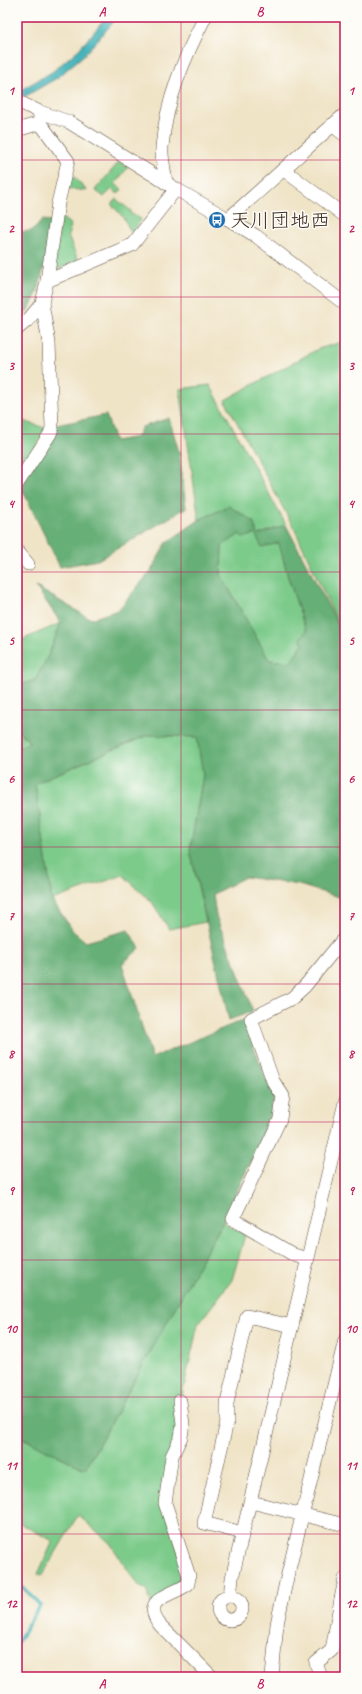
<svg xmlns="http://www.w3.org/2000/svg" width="362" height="1694" font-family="Caveat,'Klee One',sans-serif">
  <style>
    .green { fill: #7dcb8b; stroke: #5c7a54 }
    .forest { fill: #66af77; stroke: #506c4a; fill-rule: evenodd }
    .water { fill: #40b1b7; stroke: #3e6e6a }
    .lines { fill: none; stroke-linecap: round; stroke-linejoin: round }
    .stream { stroke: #40b1b7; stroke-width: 3.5 }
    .minor-casing { stroke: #564637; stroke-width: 14 }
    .minor { stroke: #fff; stroke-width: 13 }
    .grid { fill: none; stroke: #c2185b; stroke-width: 1; stroke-opacity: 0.55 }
    .labels { text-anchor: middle; stroke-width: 3; stroke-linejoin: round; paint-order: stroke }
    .poi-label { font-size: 20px; fill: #3b2a1e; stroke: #fdfcf7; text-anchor: start }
    .neatline { fill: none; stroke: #c2185b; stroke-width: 1.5 }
    .grid-label { font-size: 13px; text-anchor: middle; font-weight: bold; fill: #c2185b }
  </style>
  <rect width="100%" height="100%" fill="#fdfcf7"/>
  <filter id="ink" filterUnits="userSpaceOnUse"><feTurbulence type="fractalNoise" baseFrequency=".025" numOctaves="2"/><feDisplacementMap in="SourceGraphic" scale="8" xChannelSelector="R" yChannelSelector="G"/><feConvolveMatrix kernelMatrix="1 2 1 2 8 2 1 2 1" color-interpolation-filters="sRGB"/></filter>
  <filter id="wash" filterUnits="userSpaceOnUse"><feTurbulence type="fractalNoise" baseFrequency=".012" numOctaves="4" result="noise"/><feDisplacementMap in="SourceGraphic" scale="16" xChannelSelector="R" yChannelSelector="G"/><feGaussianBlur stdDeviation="0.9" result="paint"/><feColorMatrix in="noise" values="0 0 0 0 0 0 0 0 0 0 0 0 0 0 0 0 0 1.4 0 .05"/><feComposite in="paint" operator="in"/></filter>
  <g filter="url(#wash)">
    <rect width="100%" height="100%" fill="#f0e4c7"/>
    <g class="green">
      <polygon points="119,162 128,167 115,184 122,189 118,194 112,189 104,197 95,190"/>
      <polygon points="69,171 87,191 65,188"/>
      <polygon points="116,199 131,211 130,213 141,219 135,229 131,232 123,217 111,204"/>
      <polygon points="61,217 71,225 68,236 78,260 54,271"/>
      <polygon points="345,341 345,638 295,530 225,400 318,349"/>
      <polygon points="210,385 286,525 258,535 229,506 199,520 180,389"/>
      <polygon points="17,419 45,428 36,447 17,474"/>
      <polygon points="240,533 255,534 279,543 288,577 306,631 303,643 290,662 269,660 221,575 222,546"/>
      <polygon points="61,623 48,656 35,680 17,686 17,642"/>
      <polygon points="17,729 30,743 17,748"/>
      <polygon points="148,735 197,737 203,775 190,850 206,922 169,929 152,902 123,875 52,900 35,783"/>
      <polygon points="223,1222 245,1235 232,1280 198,1324 182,1396 182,1420 163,1502 187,1579 152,1606 146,1589 137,1584 110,1543 78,1515 42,1576 38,1574 53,1541 17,1522 17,1435 85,1469"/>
    </g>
    <g class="forest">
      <path d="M42 220 51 221C45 253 44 301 17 322V231C31 232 33 232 42 220Z"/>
      <polygon points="106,415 115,441 137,437 142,427 169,418 179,452 186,508 98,560 60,567 21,487 56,425"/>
      <path d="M229 506 253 521 258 535 286 525 345 638V899L299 885 245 877 213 894 216 916 253 1011 229 1020 190 850 203 775 197 737 148 735 35 783 52 900 73 931 86 942 128 930 140 948 122 964 152 1058 243 1020 274 1098 268 1123 223 1222 85 1469 17 1435V748L30 742 17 729V686L35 680 48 656 61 623 36 587 91 619 118 610 151 571 166 543 199 520ZM240 534 243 538 255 534 262 547 279 543 288 577 306 631 300 638 303 644 290 662 269 660 221 575 222 546Z"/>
    </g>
    <polygon class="water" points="107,17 118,17 84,55 57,78 17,101 17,92 52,72 79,49"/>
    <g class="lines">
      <polyline class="stream" points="17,1584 26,1590 40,1605 17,1643"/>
    </g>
  </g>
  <g filter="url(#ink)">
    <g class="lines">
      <g class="minor-casing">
        <g id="minor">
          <polyline points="17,101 40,112 69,122 176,189 228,219 256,236 345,304"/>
          <polyline points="332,125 345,135"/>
          <polyline points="17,130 40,123 40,115"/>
          <polyline points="284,170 345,216"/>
          <path d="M166 183C165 172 161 158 162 147 166 101 184 58 205 17"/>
          <polyline points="228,219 345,114"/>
          <polyline points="47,281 132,245 176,189"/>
          <polyline points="17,329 29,319 42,303 47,281 58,203 68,161 40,123"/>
          <polyline points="17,484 50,434 52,428 49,343 42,303"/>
          <polyline points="17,551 28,564"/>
          <polyline points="307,1259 294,1255 233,1219 280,1119 283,1096 273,1081 251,1019 292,998 305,986 345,937"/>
          <path d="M180 1401 183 1424 181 1437 172 1456 165 1503 189 1576 188 1584C170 1597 140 1598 160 1625L212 1677"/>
          <polyline points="251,1502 345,1525"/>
          <polyline points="243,1533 204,1523 227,1422 227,1403 247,1316 292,1326"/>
          <polyline points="345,1579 341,1599 345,1600"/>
          <polyline points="230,1596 232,1578 345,1102"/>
          <circle cx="230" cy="1608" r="12"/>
          <polyline points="272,1677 277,1624 286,1582 345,1340"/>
          <polyline points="321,1677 316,1663 332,1650 341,1599"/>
        </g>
      </g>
      <use href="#minor" class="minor"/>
    </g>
  </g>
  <path class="grid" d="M181 17V1677M17 160H345M17 297H345M17 434H345M17 572H345M17 710H345M17 847H345M17 984H345M17 1122H345M17 1260H345M17 1397H345M17 1534H345"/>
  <defs>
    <g id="bus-disc" transform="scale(0.9)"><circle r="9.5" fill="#1f6fb2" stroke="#fdfcf7"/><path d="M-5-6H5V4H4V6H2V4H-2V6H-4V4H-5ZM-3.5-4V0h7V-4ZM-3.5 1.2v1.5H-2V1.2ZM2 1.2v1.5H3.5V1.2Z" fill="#fff"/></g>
  </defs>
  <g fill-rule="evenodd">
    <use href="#bus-disc" x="217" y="220"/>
  </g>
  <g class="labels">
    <g class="poi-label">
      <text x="230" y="227">天川団地西</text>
    </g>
  </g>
  <rect width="362" height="1694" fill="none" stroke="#fdfcf7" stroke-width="44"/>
  <rect x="22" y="22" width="318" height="1650" class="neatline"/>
  <g class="grid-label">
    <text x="102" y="16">A</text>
    <text x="260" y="16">B</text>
    <text x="11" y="95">1</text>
    <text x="351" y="95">1</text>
    <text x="11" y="233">2</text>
    <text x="351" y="233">2</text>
    <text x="11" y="370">3</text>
    <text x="351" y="370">3</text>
    <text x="11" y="508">4</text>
    <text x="351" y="508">4</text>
    <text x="11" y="645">5</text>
    <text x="351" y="645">5</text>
    <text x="11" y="783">6</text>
    <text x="351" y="783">6</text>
    <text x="11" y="920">7</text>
    <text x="351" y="920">7</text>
    <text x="11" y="1058">8</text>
    <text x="351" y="1058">8</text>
    <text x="11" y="1195">9</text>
    <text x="351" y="1195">9</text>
    <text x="11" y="1333">10</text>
    <text x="351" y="1333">10</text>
    <text x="11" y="1470">11</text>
    <text x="351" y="1470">11</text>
    <text x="11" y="1608">12</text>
    <text x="351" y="1608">12</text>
    <text x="102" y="1688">A</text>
    <text x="260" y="1688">B</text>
  </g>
</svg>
